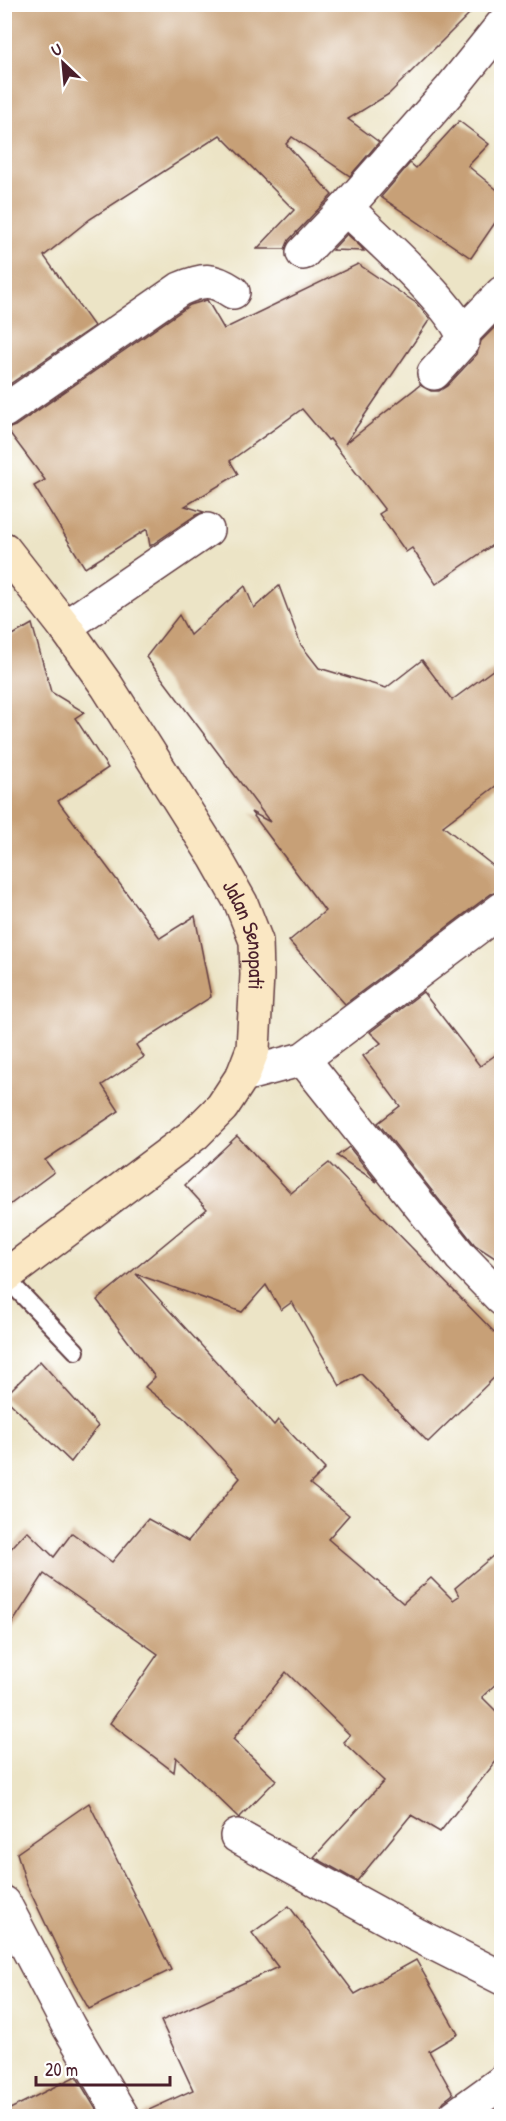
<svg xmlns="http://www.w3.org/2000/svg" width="506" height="2121" font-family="'Patrick Hand',sans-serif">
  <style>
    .building { fill: #c7a077 }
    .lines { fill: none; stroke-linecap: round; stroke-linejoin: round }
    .service-casing { stroke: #623d42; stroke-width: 20 }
    .minor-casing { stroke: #623d42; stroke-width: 36 }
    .secondary-casing { stroke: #623d42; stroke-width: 36 }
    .service { stroke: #fff; stroke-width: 16 }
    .minor { stroke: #fff; stroke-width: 33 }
    .secondary { stroke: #fae7c3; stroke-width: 33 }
    .labels { text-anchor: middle; stroke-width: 4.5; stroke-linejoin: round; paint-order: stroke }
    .street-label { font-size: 22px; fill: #4a1f2b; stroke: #fff }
  </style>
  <rect width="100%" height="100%" fill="#fff"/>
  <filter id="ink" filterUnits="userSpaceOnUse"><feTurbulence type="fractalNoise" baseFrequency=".0167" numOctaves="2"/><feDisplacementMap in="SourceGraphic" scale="12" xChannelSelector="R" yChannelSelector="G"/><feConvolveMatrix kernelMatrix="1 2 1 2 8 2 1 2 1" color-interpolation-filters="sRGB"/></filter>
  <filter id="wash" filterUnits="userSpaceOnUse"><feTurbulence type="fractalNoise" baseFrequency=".008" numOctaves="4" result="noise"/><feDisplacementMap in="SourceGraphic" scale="24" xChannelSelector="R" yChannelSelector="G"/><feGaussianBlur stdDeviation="1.35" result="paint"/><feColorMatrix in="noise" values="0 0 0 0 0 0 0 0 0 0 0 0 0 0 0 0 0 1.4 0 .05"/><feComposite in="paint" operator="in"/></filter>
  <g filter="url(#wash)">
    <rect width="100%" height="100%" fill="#ece4c6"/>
    <g id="blocks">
      <g class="building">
        <polygon points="4,4 479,4 389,94 348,119 379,142 350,176 292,137 286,144 332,195 289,240 285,249 257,249 294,210 220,135 90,219 44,256 94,326 4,388"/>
        <polygon points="459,121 489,144 468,166 501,193 501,214 471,258 381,197 410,163 416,168"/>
        <polygon points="347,234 361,247 364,251 332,250"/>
        <polygon points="358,264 416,303 430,319 345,444 420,385 431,391 439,391 447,386 477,354 481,341 501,321 501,539 436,584 412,548 406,552 379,514 385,510 330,439 328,440 302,409 230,461 238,474 185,506 204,512 196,515 150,546 147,529 85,568 34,486 45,480 7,429 15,426 190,305 207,300 224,329"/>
        <polygon points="245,586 254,608 279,586 301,645 319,668 386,688 422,660 452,700 501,664 501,782 443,826 501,872 501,891 491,894 345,1004 289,941 325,911 251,812 270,822 146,657 179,615 190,635"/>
        <polygon points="32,624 51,692 84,712 75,718 108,768 58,801 160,938 195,916 211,997 136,1045 144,1057 102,1085 119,1111 45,1160 54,1172 4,1209 4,640"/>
        <polygon points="423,992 480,1066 501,1051 501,1262 475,1245 378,1123 400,1106 363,1056 381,1043 370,1032"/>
        <polygon points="237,1136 291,1193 329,1163 501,1339 501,1371 428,1442 361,1374 340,1386 292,1302 281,1310 266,1285 242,1312 136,1274 274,1425 278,1420 325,1469 310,1484 349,1515 328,1539 403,1603 431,1578 453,1600 459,1596 455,1588 501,1549 501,1679 482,1697 501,1716 501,1755 440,1832 411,1815 357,1881 314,1857 384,1781 343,1742 350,1735 286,1672 233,1739 276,1780 239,1818 176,1757 174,1772 110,1723 158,1654 44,1574 4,1636 4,1556 27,1531 54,1557 72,1533 112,1562 148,1519 188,1541 240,1478 185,1419 145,1387 155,1377 97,1300 207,1209 185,1185"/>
        <polygon points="349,1147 377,1182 337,1156"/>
        <polygon points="40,1361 98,1426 71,1462 4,1397"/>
        <polygon points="89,1803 171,1970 89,2009 74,1983 26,1883 17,1853"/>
        <polygon points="289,1906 355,1994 416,1960 458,2034 429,2051 453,2094 444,2101 438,2110 426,2116 141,2116 140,2114 193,2090 161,2021 278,1967 252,1933"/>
        <polygon points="76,2076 100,2116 4,2116 4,2112"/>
      </g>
    </g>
  </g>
  <g filter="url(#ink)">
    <use href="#blocks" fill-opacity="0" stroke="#623d42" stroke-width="1.5"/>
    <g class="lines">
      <g class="service-casing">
        <polyline id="service" points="5,1277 76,1351"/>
      </g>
      <g class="minor-casing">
        <g id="minor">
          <path d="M346 208C367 228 467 317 463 341L434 373"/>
          <polyline points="303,253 346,208 449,91 502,25"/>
          <polyline points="463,333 502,293"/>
          <path d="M4 411 180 289C203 279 212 278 233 292"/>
          <polyline points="65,627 207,530"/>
          <polyline points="303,1059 461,1257 502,1299"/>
          <polyline points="243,1075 303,1059 502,909"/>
          <polyline points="237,1836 415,1934 502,1978"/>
          <polyline points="4,1903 69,2027 122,2116"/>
          <polyline points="455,2116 502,2082"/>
        </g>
      </g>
      <g class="secondary-casing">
        <g id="secondary">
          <path id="s1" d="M4 549 65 627 107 686 215 857 241 903 256 941 257 975 253 1049 243 1075 222 1107 195 1134 4 1277"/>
        </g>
      </g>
      <use href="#service" class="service"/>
      <use href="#minor" class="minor"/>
      <use href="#secondary" class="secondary"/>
    </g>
  </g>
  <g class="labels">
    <g class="street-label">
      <text dy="8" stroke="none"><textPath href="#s1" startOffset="459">Jalan Senopati</textPath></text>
    </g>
  </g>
  <rect width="506" height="2121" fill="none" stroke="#fff" stroke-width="24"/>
  <g transform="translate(63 63) rotate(334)" stroke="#ffffff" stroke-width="4.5" paint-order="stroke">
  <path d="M0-4.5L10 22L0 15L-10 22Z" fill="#4a1f2b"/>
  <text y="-9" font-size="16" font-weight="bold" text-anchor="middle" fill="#4a1f2b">U</text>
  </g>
  <path d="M36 2076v9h134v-9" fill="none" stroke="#4a1f2b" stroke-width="3"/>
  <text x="45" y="2076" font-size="18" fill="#4a1f2b" stroke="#ffffff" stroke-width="4.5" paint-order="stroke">20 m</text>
</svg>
